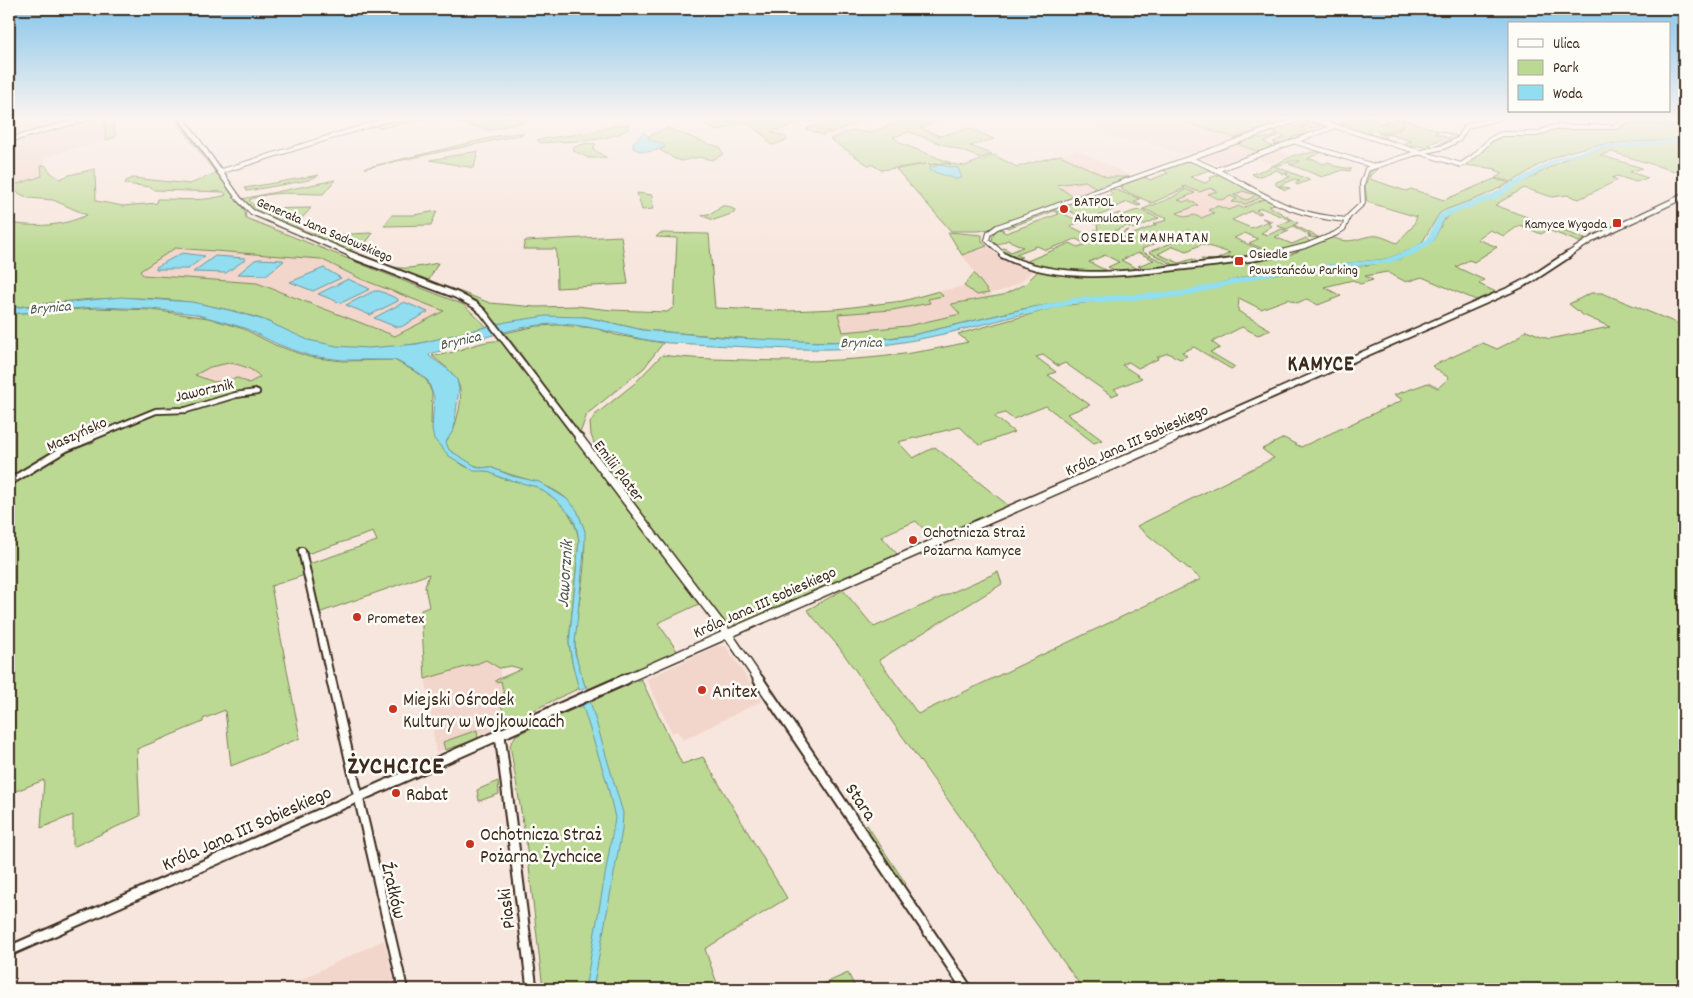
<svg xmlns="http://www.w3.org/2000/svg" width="1693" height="998" font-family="Dekko,sans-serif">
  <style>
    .built { fill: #f3d6cb; fill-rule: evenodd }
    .green { fill: #bbd992; stroke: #7b8258; fill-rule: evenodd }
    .water { fill: #90def0; stroke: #6e969c }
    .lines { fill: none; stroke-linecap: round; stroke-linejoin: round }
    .river { fill: #90def0; fill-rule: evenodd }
    .minor-far3-casing { stroke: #3b2a1e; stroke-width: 6 }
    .minor-far2-casing { stroke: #3b2a1e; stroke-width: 8 }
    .minor-far1-casing { stroke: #3b2a1e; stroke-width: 10 }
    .minor-casing { stroke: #3b2a1e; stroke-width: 12 }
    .tertiary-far3-casing { stroke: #3b2a1e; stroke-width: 7 }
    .tertiary-far2-casing { stroke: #3b2a1e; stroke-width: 9 }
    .tertiary-far1-casing { stroke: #3b2a1e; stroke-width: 11 }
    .tertiary-casing { stroke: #3b2a1e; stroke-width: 13 }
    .minor-far3 { stroke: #fdfcf7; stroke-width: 4 }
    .minor-far2 { stroke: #fdfcf7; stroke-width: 4.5 }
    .minor-far1 { stroke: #fdfcf7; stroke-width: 6 }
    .minor { stroke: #fdfcf7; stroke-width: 8 }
    .tertiary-far3 { stroke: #fdfcf7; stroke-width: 4.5 }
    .tertiary-far2 { stroke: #fdfcf7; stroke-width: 5.5 }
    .tertiary-far1 { stroke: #fdfcf7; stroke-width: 8 }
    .tertiary { stroke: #fdfcf7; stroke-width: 9 }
    .poi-dot { fill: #c8321e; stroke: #fdfcf7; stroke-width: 2 }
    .labels { text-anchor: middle; stroke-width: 5; stroke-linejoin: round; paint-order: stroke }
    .far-poi-label { font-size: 14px; fill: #3b2a1e; stroke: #fdfcf7; text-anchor: start }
    .far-street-label { font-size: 14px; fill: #3b2a1e; stroke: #fdfcf7 }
    .far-neighbourhood-label { font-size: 15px; letter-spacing: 1px; fill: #3b2a1e; stroke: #fdfcf7 }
    .far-water-label { font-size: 15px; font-style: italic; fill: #505752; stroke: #fdfcf7 }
    .street-label { font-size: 16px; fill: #3b2a1e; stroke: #fdfcf7 }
    .poi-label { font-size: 16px; fill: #3b2a1e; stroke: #fdfcf7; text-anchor: start }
    .water-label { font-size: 18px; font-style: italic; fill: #505752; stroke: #fdfcf7 }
    .near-poi-label { font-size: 19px; fill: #3b2a1e; stroke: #fdfcf7; text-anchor: start }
    .near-street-label { font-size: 19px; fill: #3b2a1e; stroke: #fdfcf7 }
    .district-label { font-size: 21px; font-weight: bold; letter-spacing: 1px; fill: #3b2a1e; stroke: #fdfcf7 }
    .near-district-label { font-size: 25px; font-weight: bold; letter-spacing: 1px; fill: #3b2a1e; stroke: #fdfcf7 }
  </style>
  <rect width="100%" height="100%" fill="#f7e6dd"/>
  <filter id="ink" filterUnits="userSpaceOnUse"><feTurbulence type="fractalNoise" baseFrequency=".02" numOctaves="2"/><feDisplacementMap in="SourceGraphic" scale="10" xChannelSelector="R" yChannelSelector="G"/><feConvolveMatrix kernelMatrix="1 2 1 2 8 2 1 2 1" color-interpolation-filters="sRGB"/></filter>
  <g filter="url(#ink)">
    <g class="built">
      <polygon points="9,117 98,117 95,118 104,120 106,140 45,157 45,165 41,166 43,176 18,184 9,179"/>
      <polygon points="1134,117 1165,117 1235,138 1185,155 1145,141 1131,142 1091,131"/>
      <polygon points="1235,144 1260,152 1270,148 1292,155 1270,163 1249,156 1223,166 1199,157"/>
      <polygon points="1078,150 1131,176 1107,177 1060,155"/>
      <polygon points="1234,179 1262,197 1220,220 1168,217 1147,209 1204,184"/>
      <polygon points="1085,181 1095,187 1092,191 1074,197 1056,185"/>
      <polygon points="987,246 1009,261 1034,269 1021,282 1003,291 990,293 992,297 952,304 960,314 907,326 842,332 838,314 892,310 929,304 928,299 942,296 939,291 964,286 977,295 989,292 962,255"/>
      <path d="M175 248 321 259 361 279 445 311 395 336 257 283 143 275 140 271ZM182 253 205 256 188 269H157ZM215 256 245 258 246 259 226 273 194 272ZM348 280H352L341 303 319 294Z"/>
      <polygon points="229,363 238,364 257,373 260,377 249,383 238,378 214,382 194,374 210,367"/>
      <polygon points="717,646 726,646 762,701 683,740 677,731 672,733 646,679"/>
      <polygon points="486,657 494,666 499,668 506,703 501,705 507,723 436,753 425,675"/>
      <polygon points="384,940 396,989 282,989 333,964"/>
    </g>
    <g class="green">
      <polygon points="98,117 129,117 113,120 116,137 106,140 104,120 94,118"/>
      <path d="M173 117H176L245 211 246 218 464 305 487 327C431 343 367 358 308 341 292 336 279 326 264 320 241 312 217 307 194 303 132 293 71 300 9 308V223C36 227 61 227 87 215L53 200 28 198 9 188V179L18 184 42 176 41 166 45 165 51 173 60 179 69 175 95 169 96 201 123 206 157 203 158 199C181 199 205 202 226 195L224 192 154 190 151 187 125 184 126 181 133 178 190 184 216 173ZM175 248 321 259 361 279 444 311 395 336 257 283 143 275 140 271Z"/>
      <polygon points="396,117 459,117 477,121 487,117 545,117 489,130 444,120 417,121 379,128 374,125"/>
      <polygon points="688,117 819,117 771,132 784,136 788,140 772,145 768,143 768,139 746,122 717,131 698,120 684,120 683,118"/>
      <polygon points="820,117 875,117 823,135 806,129 828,121"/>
      <polygon points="911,117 949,117 920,128 940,136 969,128 994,139 970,146 992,154 981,158 909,132 893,137 903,144 951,163 928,165 944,163 965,166 994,155 1017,167 1060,155 1107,177 1128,177 1092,191 1095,187 1085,181 1056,185 1074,197 989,229 979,231 951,231 896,169 926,164 881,170 873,165 868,165 830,139 853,130 869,133"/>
      <polygon points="1168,117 1296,117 1235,138"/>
      <polygon points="1360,117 1384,117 1375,120 1381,123 1396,119 1384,124 1389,125 1401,118 1403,121 1400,128 1378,134 1381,132 1374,130 1367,133 1397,142 1398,144 1345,128 1352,126 1349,124 1338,127 1334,125 1344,123 1341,122"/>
      <path d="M1402 119 1457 136 1453 141 1446 139 1453 135 1439 131 1435 133 1446 137 1428 145 1435 147 1445 141 1450 142 1434 149C1424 145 1414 147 1404 143L1412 141 1387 134 1384 135 1386 137 1381 135 1400 130 1404 122Z"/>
      <path d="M1305 120 1324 125 1308 129 1320 125 1316 123 1302 128 1307 131V134L1292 137 1294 139 1292 140 1277 146H1274L1276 143 1273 142 1285 137 1280 135 1264 142 1273 147 1259 152 1237 144C1241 143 1248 139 1253 138 1263 138 1268 139 1278 134L1272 132 1265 134 1290 124 1296 127 1309 122 1303 121Z"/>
      <path d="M1660 121 1671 125 1684 124V140C1639 142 1590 140 1548 160 1536 166 1524 175 1512 182L1495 178 1503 173 1495 170 1497 169 1465 165 1494 138 1504 135H1534L1547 129 1619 127 1623 125V122Z"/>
      <path d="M628 124V129C604 144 568 140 540 143L537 140C551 137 566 136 581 134 597 131 612 125 628 124Z"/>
      <polygon points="668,128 706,143 720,147 723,154 712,160 699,157 682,161 675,159 660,150 665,147 648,139 649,136"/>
      <polygon points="518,133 524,134 365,168 498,136"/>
      <path d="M1684 142V167L1674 171 1612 152 1600 155 1642 168 1630 172 1648 178 1636 182 1617 176 1612 178 1618 180 1579 199 1567 195 1552 197 1524 188 1495 205 1585 239 1579 242 1548 230 1541 234 1520 225 1504 236 1490 230 1477 239 1497 247 1474 262 1469 260 1456 267 1484 280 1479 284 1496 292 1476 300 1422 277 1406 282 1387 272 1365 276 1373 280 1360 284 1353 280 1324 287 1341 296 1318 305 1307 299 1297 303 1288 299 1261 309 1239 298 1238 311 1271 330 1258 335 1242 327 1212 342 1220 348 1210 352 1235 367 1231 369 1194 347 1182 352 1187 356 1180 359 1168 353 1157 357 1158 359 1138 368 1129 362 1122 365 1142 378 1114 389 1119 393 1112 396 1065 363 1058 366 1043 355 1036 357 1056 372 1048 375 1090 405 1067 414 1102 440 1094 443 1046 406 1013 419 1005 413 994 416 1014 432 979 445 960 427 898 442 913 458 935 447 1009 506 933 539 916 521 881 536 898 555 740 624 734 625 722 622 599 456 591 435 590 423 595 415 634 384 662 355C690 359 718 359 746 360 824 363 891 360 968 342L958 334 1061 306 1099 301 1182 296 1263 275 1369 265 1400 259 1433 241 1444 220 1455 211 1490 200 1569 157 1611 147Z"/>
      <polygon points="586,143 596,144 593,149 607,158 589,158 574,151 573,148"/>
      <path d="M1320 150 1322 152 1307 159 1316 160 1323 164 1329 162 1334 166 1352 169 1350 171 1343 170 1322 177 1289 164H1293L1300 161C1291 159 1284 166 1274 165L1295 155C1297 156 1317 151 1320 150Z"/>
      <polygon points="478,151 474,168 430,160"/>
      <polygon points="1187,160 1220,172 1217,173 1209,170 1190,177 1205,183 1211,180 1210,178 1223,173 1254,192 1252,194 1243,191 1234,195 1247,200 1253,197 1255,193 1262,197 1246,204 1232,202 1237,199 1231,196 1221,200 1208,194 1217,191 1211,188 1199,192 1184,186 1183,187 1185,188 1152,203 1122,190 1121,188 1124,187 1117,185 1143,176 1150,180 1168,173 1162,169"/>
      <polygon points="1272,165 1310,180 1297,185 1295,183 1300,181 1295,179 1279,186 1290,188 1285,190 1276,185 1276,182 1290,177 1286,175 1288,173 1283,174 1277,170 1257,177 1252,174 1272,167"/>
      <path d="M1378 168 1370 176V179L1406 191 1411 189 1444 200 1494 179 1510 183 1483 196 1445 210 1439 214 1423 241 1413 249 1386 259 1260 273 1182 293 1075 300 1023 309 913 335 853 342 777 341 643 330 586 317 498 324 476 304 344 252C364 251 380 266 400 268 412 269 426 265 438 263L429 280 490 303 535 307 577 306 611 310 667 312 674 307 677 238 656 237 660 233 709 234 715 308 788 311 836 309 903 301 939 291 943 296 928 299 930 303 892 310 838 314 843 332 907 326 960 314 951 304 1003 295 1025 284 1039 270 1133 274 1134 276 1232 264V263L1286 254 1289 255 1332 237C1353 247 1362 234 1378 236 1384 237 1391 241 1397 243L1413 226 1417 217 1367 202 1365 185 1371 171Z"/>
      <polygon points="319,175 309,180 247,191 245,188"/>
      <path d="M335 180 323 194C300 194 270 190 249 200L257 209 311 208 296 225C309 240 354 233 373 233L361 249 342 250 254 213 242 199Z"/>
      <polygon points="1111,188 1140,199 1134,202 1141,205 1138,206 1128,202 1113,208 1115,209 1098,216 1104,219 1119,213 1123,215 1094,224 1064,208 1058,208 1089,196 1097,199 1113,194 1107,189"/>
      <path d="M1186 189 1195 193 1178 200 1184 202 1188 200 1198 205 1177 213 1185 217 1194 215 1201 218 1214 213 1208 210 1218 206 1229 210 1239 206 1242 208 1264 199 1275 204 1269 206 1298 223 1294 225 1320 238 1308 237 1311 236 1293 226 1287 229 1277 226 1291 220 1261 208 1256 210 1262 213 1259 214 1251 211 1232 220 1251 228 1269 221 1262 218 1272 221 1268 224 1272 226 1261 233 1268 235 1282 229 1289 231 1275 237 1292 244 1306 238 1310 242 1274 254 1249 243 1258 239 1245 233 1234 238 1270 254 1205 263 1201 259 1216 260 1230 253 1202 244 1187 251 1173 246 1158 254 1179 263 1193 259 1198 263 1176 266 1149 252 1196 233 1189 230 1142 249 1143 252 1171 266C1159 268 1149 271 1138 266L1154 260 1139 253 1121 260 1140 270 1119 272 1108 267 1119 262 1105 255 1089 262 1103 269H1105L1108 272 1050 268 1025 262 1070 243 1078 247 1086 244 1076 239 1046 250 1037 246 1016 254 1022 257 1018 258 1000 250 1004 248 1011 252 1023 247 1008 240 997 245 992 243 993 234 998 229 1004 230 1002 231 1006 233 1059 214 1054 211 1008 228 1004 226 1053 209 1081 222 1070 226 1088 235 1096 232 1094 230 1098 229 1097 225 1134 211 1140 210 1159 218 1134 229 1127 226 1114 231 1119 234 1129 230 1116 237H1126L1156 225 1153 224 1167 220 1166 218 1167 217H1162L1143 209 1171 198Z"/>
      <polygon points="637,193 652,195 653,209 642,210"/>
      <polygon points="722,206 727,206 735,210 734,213 714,220 702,216 702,215 713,213"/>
      <polygon points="437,211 431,225 384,226 392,215 414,215"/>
      <polygon points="948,232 982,235 982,242 987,246 962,255"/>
      <polygon points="621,236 628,284 557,288 556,249 523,249 525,241"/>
      <polygon points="974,273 989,293 977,295 964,286"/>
      <polygon points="1591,293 1602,293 1684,326 1684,989 1083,989 838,646 807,610 843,590 874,627 998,572 1002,584 879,660 918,714 1201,579 1137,526 1274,458 1262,449 1284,438 1301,447 1403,400 1394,395 1428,383 1438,388 1449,378 1432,366 1483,343 1497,349 1515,340 1526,330 1549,339 1610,327 1583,315 1569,304"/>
      <path d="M96 308 152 310 208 318 244 329 275 345 309 357 342 361 394 360 418 373 427 381 432 393 431 424 454 427V429C465 391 465 380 432 356 456 355 478 339 502 341L699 604 658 623 678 652 591 690 585 686C581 673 575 659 575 645 574 604 602 530 567 499 547 481 514 478 490 467L483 468 455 459C466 469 473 470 487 471 493 472 498 478 504 479 508 480 512 479 516 480 547 486 575 509 579 541L569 643 572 662 580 688C554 699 532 712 507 723L501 705 506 703 501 681 496 682V680L522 669 511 666 499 668 486 660 472 666V665L425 679 421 610 429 607 425 587 429 574 313 615 305 575 271 586 300 738 231 766 225 710 203 719V722L137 749 140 816 73 847V815L41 828 44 780 11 793 9 822V314ZM229 363C239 364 254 369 260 377L249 383 238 378 214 382 195 375 210 367ZM373 532 377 541 309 564 307 554Z"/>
      <polygon points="558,325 595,328 616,335 663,343 644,368 587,414 580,433 505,333 537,326"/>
      <polygon points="641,679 682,764 703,757 787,898 705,949 719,989 543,989 526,841 510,745 516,735"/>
      <polygon points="477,730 478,739 445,750 443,742"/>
      <polygon points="498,781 499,794 479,801 477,790"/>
      <polygon points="867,825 906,884 903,885 864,828"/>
      <polygon points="848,973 856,989 812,989"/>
    </g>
    <g class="water">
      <path d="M643 132 649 136 648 139 663 144 665 147C655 152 642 154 633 148V143Z"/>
      <polygon points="940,165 958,168 962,178 955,179 929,170 929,168"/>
      <polygon points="182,253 205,256 188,269 156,269 156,267"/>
      <polygon points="215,256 245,258 246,259 226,273 193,272"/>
      <polygon points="259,259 283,260 284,261 266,275 238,274 255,260"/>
      <polygon points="324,268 341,278 313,291 290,282"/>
      <polygon points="348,279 370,289 341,303 318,294"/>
      <polygon points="374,291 380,291 398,299 398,301 370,315 346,305"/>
      <path d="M121 297 192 302 229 310 264 320 308 340 337 346 368 348 417 344 506 322 546 316 586 317 643 330 734 338 823 342 867 341 913 335 1023 309 1039 306 1042 309C980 325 919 343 856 348 793 352 731 345 669 343 632 340 597 325 560 324 520 323 469 343 430 354L429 356 449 370 457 380 459 389 454 429 446 442 449 450 479 468 490 467 512 476 539 482 567 499 577 510 585 531V542L575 643V653L585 686H588L579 690 572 662 569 643 579 541 577 530 573 518 555 499 537 487 502 478 486 471H474L449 456 434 439 432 430 434 397 428 381 419 373 395 360H343L310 356 277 344 245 328 195 314 152 309 96 307 9 314V308Z"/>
      <polygon points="404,302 428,312 401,327 396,327 374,318"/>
      <polygon points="590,701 623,813 622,830 593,989 585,989 615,818 607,783 582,704"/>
    </g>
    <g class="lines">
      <polygon class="river" points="1684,139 1684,143 1604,149 1560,160 1498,198 1453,214 1444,219 1433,242 1415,254 1389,263 1275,274 1182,297 1074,304 1026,315 1022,312 1023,310 1074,298 1182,291 1275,270 1385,259 1409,250 1427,239 1438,216 1447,210 1492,194 1556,158 1604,145"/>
      <g class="minor-far3-casing">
        <g id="minor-far3">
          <polyline points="1305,117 1461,165 1473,157 1491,139 1501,134 1537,134 1553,127 1617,127 1624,121 1632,120 1684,123"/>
          <polyline points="1400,117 1402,117"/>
          <polyline points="9,140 92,117"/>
          <polyline points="1293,141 1374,166"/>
          <path d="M1190 159C1223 170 1251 191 1283 205 1303 214 1325 218 1347 220"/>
          <polyline points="1219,169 1333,127"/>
          <polyline points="219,172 395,117"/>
          <polyline points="1005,256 987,240 989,233 997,227 1305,117"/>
          <polyline points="1266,256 1305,246 1335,234 1344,228 1348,217 1363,203 1362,184 1367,169 1413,154 1444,147 1459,139 1467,126 1502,117"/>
        </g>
      </g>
      <g class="minor-far2-casing">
        <g id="minor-far2">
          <path d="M1002 255C1059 284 1132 273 1193 266 1220 263 1246 260 1272 255"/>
          <polyline points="88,439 156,411 186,410 236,395 257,392"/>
        </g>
      </g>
      <g class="minor-far1-casing">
        <g id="minor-far1">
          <polyline points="9,482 66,448 91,438"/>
          <polyline points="302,551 331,680"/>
        </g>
      </g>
      <g class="minor-casing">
        <polyline id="minor" points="331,679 403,989"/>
      </g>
      <g class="tertiary-far3-casing">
        <g id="tertiary-far3">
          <polyline points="181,117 239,199 252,212 355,256"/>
          <polyline points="1566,256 1594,238 1684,196"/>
        </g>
      </g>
      <g class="tertiary-far2-casing">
        <g id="tertiary-far2">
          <polyline points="351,255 456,295 475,305 483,312 580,439"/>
          <polyline points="1171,439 1512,289 1530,280 1568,255"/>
        </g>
      </g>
      <g class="tertiary-far1-casing">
        <g id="tertiary-far1">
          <polyline points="579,438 727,633 759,680"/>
          <polyline points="623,680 1174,438"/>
        </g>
      </g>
      <g class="tertiary-casing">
        <g id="tertiary">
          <polyline points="758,679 967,989"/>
          <polyline points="500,735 532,989"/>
          <polyline points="9,951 626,679"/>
        </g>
      </g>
      <use href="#minor-far3" class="minor-far3"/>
      <use href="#minor-far2" class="minor-far2"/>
      <use href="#minor-far1" class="minor-far1"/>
      <use href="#minor" class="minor"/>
      <use href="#tertiary-far3" class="tertiary-far3"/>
      <use href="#tertiary-far2" class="tertiary-far2"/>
      <use href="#tertiary-far1" class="tertiary-far1"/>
      <use href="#tertiary" class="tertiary"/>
    </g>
  </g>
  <linearGradient id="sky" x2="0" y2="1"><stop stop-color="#85c5eb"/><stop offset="0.46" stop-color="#fbf4f0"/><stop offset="1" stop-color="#fbf4f0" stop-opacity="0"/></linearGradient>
  <rect width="1693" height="256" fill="url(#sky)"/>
  <g class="poi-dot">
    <circle cx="1064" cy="209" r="5"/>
    <rect x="1612" y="218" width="10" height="10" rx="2.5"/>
    <rect x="1234" y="256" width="10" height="10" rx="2.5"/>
    <circle cx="913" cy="540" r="5"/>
    <circle cx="357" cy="617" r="5"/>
    <circle cx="702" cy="690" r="5"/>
    <circle cx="393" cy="709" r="5"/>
    <circle cx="396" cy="793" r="5"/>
    <circle cx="470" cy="844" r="5"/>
  </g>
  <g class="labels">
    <g class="far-poi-label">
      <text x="1074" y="206">BATPOL<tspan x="1074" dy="16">Akumulatory</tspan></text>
      <text x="1607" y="228" text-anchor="end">Kamyce Wygoda</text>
      <text x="1249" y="258">Osiedle<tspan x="1249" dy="16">Powstańców Parking</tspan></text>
    </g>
    <g class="far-street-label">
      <text transform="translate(325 229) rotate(23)" y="5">Generała Jana Sadowskiego</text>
    </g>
    <g class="far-neighbourhood-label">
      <text x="1145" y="242">OSIEDLE MANHATAN</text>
    </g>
    <g class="far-water-label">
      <text transform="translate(50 307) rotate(-5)" y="5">Brynica</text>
      <text transform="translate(460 340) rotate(-13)" y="5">Brynica</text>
      <text transform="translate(861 342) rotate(-1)" y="5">Brynica</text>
    </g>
    <g class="street-label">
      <text transform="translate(204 389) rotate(-13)" y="6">Jaworznik</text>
      <text transform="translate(76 433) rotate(-24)" y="6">Maszyńsko</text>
      <text transform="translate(1136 439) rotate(-24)" y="6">Króla Jana III Sobieskiego</text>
      <text transform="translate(620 470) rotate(53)" y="6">Emilii Plater</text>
      <text transform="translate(764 601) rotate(-24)" y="6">Króla Jana III Sobieskiego</text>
    </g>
    <g class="poi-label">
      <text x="923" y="537">Ochotnicza Straż<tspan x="923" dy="18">Pożarna Kamyce</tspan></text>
      <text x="367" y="623">Prometex</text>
    </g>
    <g class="water-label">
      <text transform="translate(564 574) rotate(-86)" y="6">Jaworznik</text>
    </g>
    <g class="near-poi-label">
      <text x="712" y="697">Anitex</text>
      <text x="403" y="705">Miejski Ośrodek<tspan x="403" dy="22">Kultury w Wojkowicach</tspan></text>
      <text x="406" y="800">Rabat</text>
      <text x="480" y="840">Ochotnicza Straż<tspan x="480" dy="22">Pożarna Żychcice</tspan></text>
    </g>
    <g class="near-street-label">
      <text transform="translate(862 801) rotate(56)" y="7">Stara</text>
      <text transform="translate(246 827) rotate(-24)" y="7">Króla Jana III Sobieskiego</text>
      <text transform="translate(395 890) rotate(77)" y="7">Źrałków</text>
      <text transform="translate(505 909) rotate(-97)" y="7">Piaski</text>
    </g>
    <g class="district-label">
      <text x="1321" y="370">KAMYCE</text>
    </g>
    <g class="near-district-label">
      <text x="396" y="773">ŻYCHCICE</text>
    </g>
  </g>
  <rect width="1693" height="998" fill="none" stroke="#fdfcf7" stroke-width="30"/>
  <rect x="15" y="15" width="1663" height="968" fill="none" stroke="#3b2a1e" stroke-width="2" filter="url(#ink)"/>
  <rect x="1508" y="22" width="162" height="90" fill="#fdfcf7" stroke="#afa8a0"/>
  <rect x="1518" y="39" width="25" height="8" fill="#fdfcf7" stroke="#afa8a0"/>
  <text x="1553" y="48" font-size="15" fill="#3b2a1e">Ulica</text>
  <rect x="1518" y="60" width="25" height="15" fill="#bbd992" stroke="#afa8a0"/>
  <text x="1553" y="72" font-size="15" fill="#3b2a1e">Park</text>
  <rect x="1518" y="85" width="25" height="15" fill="#90def0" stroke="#afa8a0"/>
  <text x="1553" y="98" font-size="15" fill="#3b2a1e">Woda</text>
</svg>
